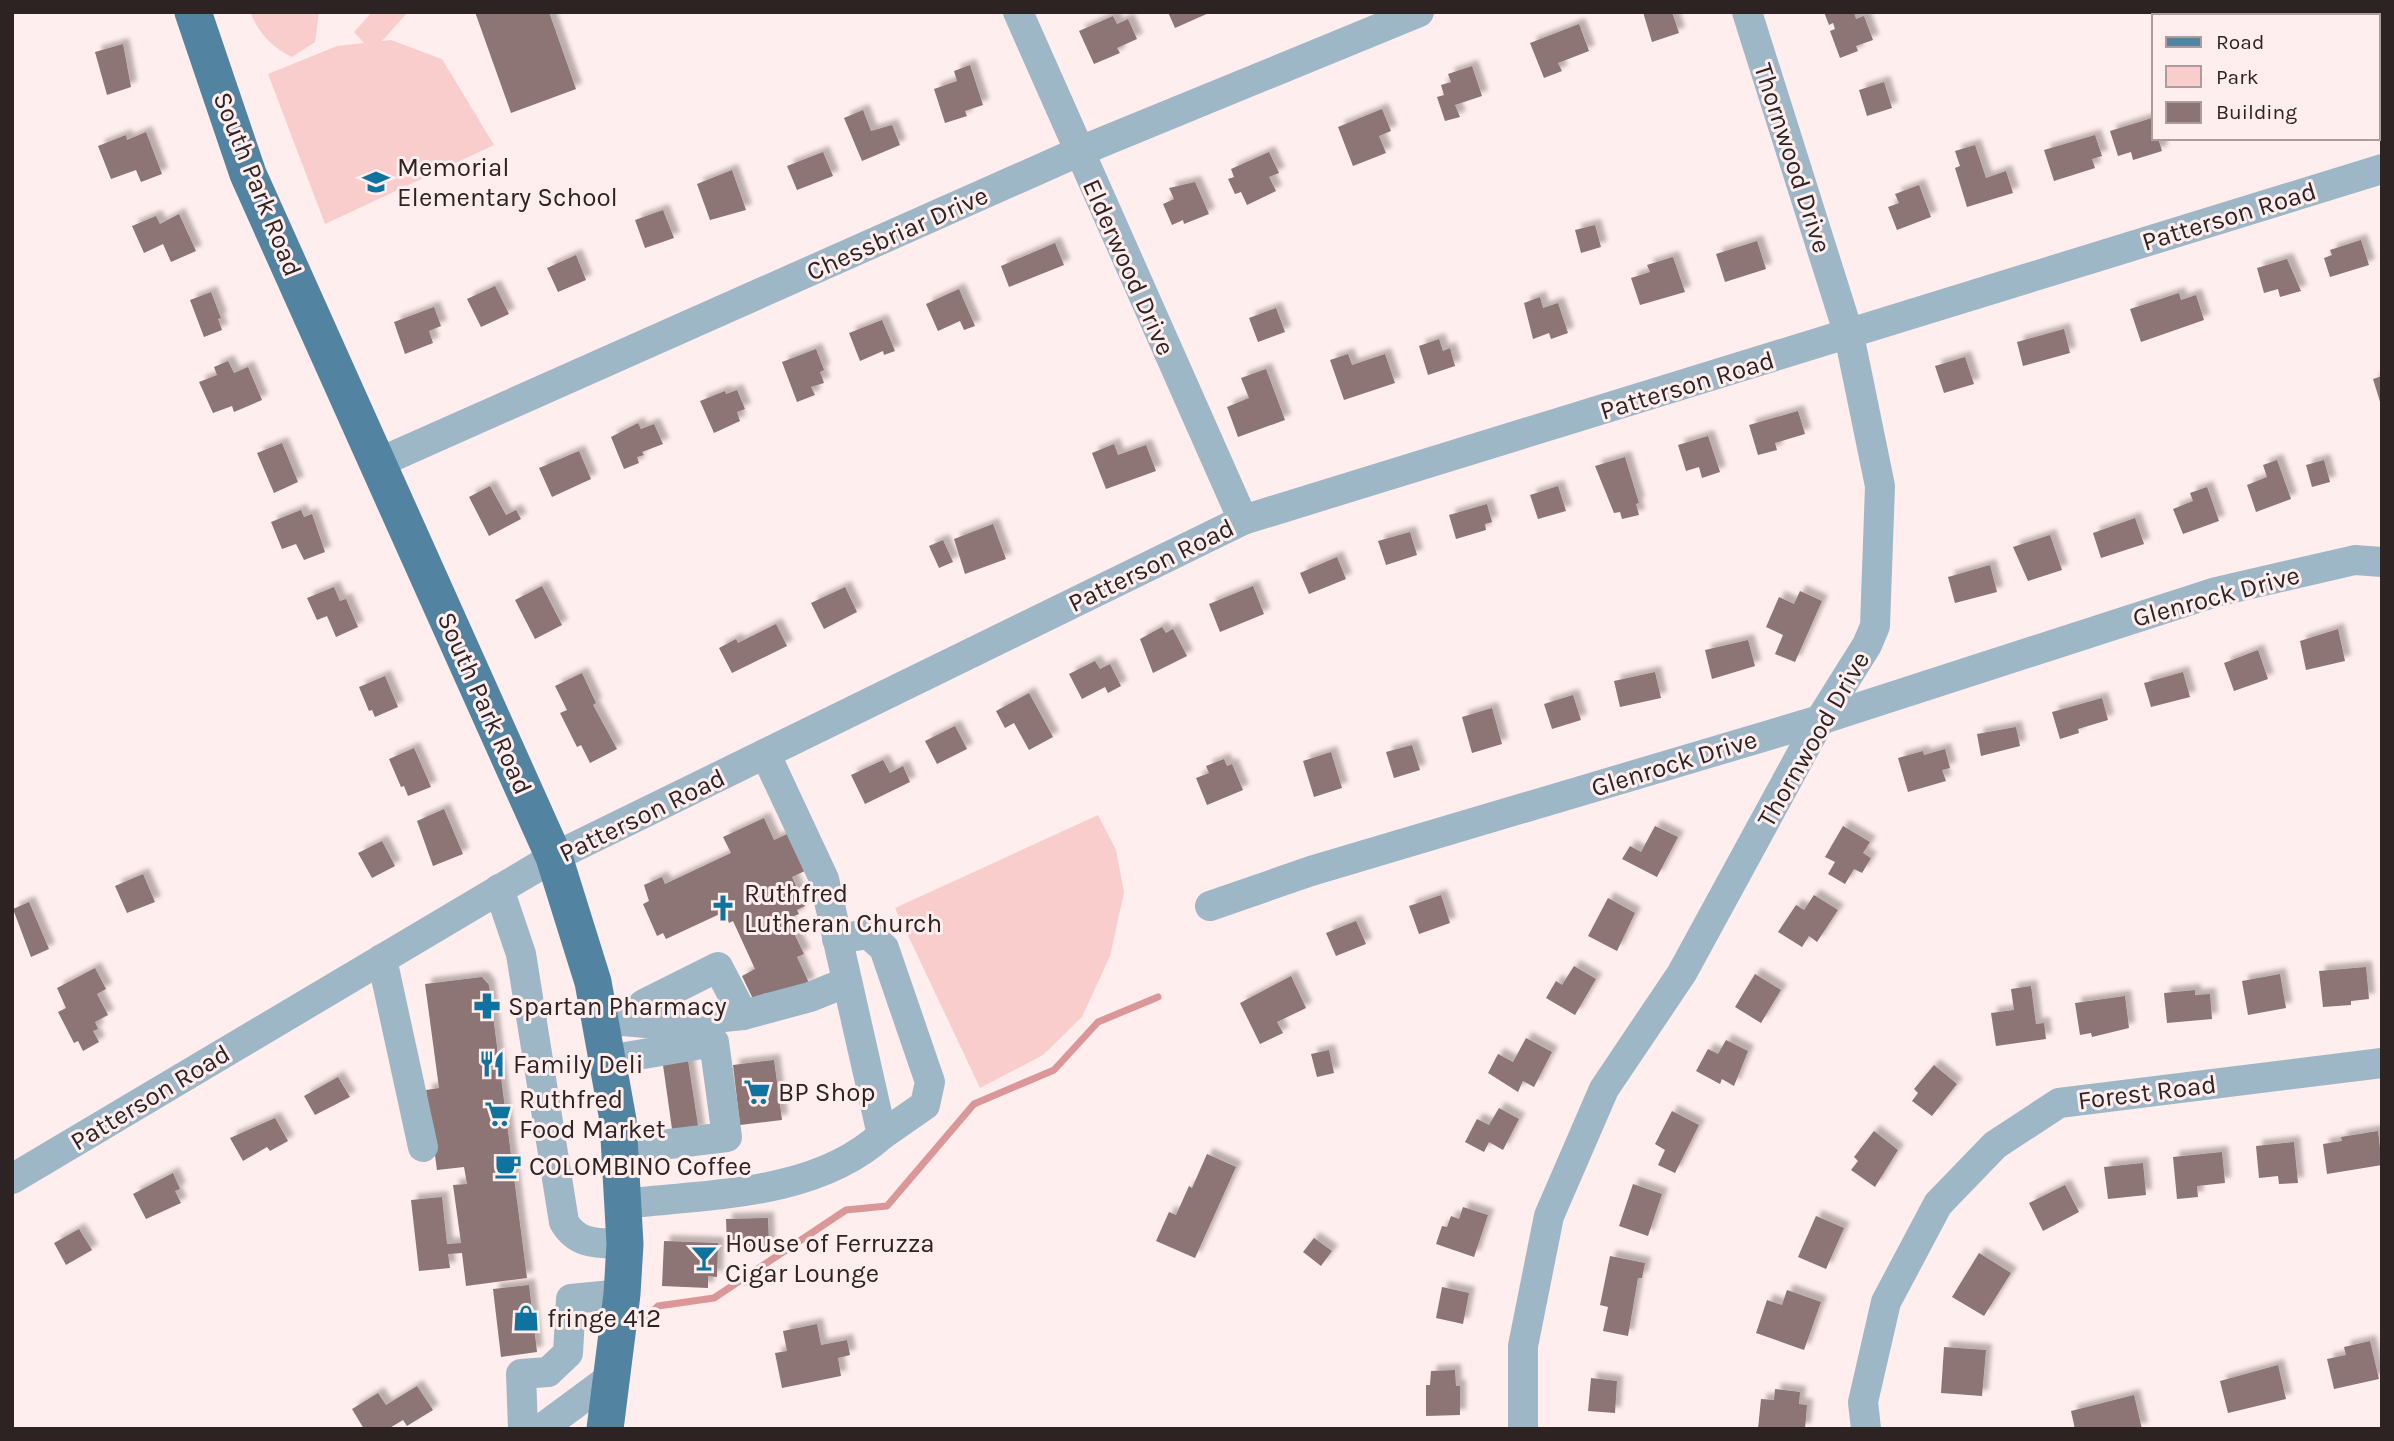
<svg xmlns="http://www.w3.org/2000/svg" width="2394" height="1441" font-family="Karla,sans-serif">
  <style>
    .green { fill: #facdcd }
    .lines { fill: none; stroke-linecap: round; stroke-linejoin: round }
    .stream { stroke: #db9798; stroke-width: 7 }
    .building { fill: #8d7474; filter: url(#shadow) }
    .minor { stroke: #9db7c7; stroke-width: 30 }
    .major { stroke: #5284a1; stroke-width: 37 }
    .labels { text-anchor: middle; stroke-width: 6; stroke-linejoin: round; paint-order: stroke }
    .street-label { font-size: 26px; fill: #2d2323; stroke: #ffeeed }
    .poi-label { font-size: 26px; fill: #2d2323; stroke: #ffeeed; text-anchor: start }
  </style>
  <defs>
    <filter id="shadow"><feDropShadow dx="6" dy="-6" stdDeviation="2" flood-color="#0004"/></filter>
  </defs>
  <rect width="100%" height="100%" fill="#ffeeed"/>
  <g class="green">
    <path d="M250 12H319L315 42 292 57C272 47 259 34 250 12Z"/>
    <polygon points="372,12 408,12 382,41 391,40 442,59 494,145 325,224 268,74 337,46 364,43 354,32"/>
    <polygon points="1098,815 1116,850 1124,892 1110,956 1082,1017 1043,1055 980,1088 895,908"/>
  </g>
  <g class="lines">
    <polyline class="stream" points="645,1319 658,1306 714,1298 846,1210 887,1206 974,1104 1054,1070 1098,1022 1158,997"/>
  </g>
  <g class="building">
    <polygon points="475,12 549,12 576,89 511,113"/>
    <polygon points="1168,12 1211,12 1175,28"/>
    <polygon points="1643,12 1672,12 1679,33 1652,42"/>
    <polygon points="1824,12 1854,12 1856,19 1864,16 1873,40 1856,46 1858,51 1840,58 1830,31 1835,29 1833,23 1829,25"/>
    <polygon points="1113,16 1117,24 1128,19 1137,39 1117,48 1120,53 1094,64 1079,31"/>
    <polygon points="1579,24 1589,51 1558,63 1562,71 1544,78 1530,43"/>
    <polygon points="123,44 131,87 107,95 95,52"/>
    <polygon points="970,65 983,105 965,111 967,116 945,123 934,89 957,81 954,71"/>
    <polygon points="1472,66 1482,96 1455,105 1460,117 1445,121 1437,97 1444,95 1441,85 1451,82 1448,74"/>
    <polygon points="1884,82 1892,108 1867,116 1859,90"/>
    <polygon points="1382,109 1391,131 1379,136 1386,153 1353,166 1338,127"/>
    <polygon points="863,110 871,131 892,125 900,145 862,161 844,118"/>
    <polygon points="2152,118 2154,138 2158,138 2162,151 2133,160 2131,152 2118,156 2110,131"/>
    <polygon points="146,132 162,174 141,182 136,170 111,179 98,146 126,135 127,140"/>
    <polygon points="2095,135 2102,156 2092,159 2095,168 2054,181 2044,150"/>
    <polygon points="1975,145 1986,178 2006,171 2013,193 1967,207 1955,168 1960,166 1955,151"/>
    <polygon points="823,152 833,176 797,190 787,166"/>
    <polygon points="1269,152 1279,173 1269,177 1276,191 1247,205 1241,192 1235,194 1228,179 1234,177 1231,169"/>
    <polygon points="732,170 746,210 710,220 697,184"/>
    <polygon points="1195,182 1209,214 1184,224 1183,220 1172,225 1163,204 1174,199 1169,188"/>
    <polygon points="1919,185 1931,217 1897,230 1888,207 1899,203 1895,194"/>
    <polygon points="663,210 674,238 645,248 635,220"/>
    <polygon points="179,214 196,251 171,262 163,244 144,253 132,226 156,216 160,224"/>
    <polygon points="1595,225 1601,247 1581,253 1575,230"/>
    <polygon points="2361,240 2369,265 2330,277 2324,258 2332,255 2330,250"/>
    <polygon points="1757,241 1766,269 1725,282 1716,254"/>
    <polygon points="1055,243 1064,265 1009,287 1001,266"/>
    <polygon points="576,255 586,280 558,292 547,268"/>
    <polygon points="1673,257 1685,292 1640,305 1631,278 1650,272 1647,265"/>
    <polygon points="2287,259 2301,291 2280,297 2278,289 2264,293 2257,268"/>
    <polygon points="495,286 509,314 481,327 467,299"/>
    <polygon points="959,289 975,326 964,330 960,321 938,331 926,304"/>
    <polygon points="211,292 221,318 218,319 222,330 204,337 190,300"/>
    <polygon points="2179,293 2181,300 2196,295 2204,320 2141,342 2130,309"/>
    <polygon points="1540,297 1543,308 1558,303 1568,333 1551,339 1549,333 1533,339 1524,303"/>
    <polygon points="434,307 441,326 429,331 433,343 405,354 394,322"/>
    <polygon points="1276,308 1285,332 1258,342 1249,318"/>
    <polygon points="882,320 895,351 884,355 883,351 860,361 849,333"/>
    <polygon points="2064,329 2070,353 2023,366 2017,342"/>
    <polygon points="1439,339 1443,351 1450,348 1455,366 1428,375 1419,346"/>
    <polygon points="816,349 824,370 820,372 824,383 811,387 815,395 797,402 782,362"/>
    <polygon points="1348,354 1352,365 1385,354 1395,383 1344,400 1330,360"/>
    <polygon points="1965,357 1974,384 1944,393 1935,366"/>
    <polygon points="228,361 234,373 248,367 262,400 234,412 232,406 213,413 199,382 217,375 214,367"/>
    <polygon points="1266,369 1285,420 1238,437 1227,407 1249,398 1241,378"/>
    <polygon points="2382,376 2382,405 2381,405 2373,379"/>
    <polygon points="737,390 745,409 737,412 740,421 714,433 700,401 725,391 726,394"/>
    <polygon points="1798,411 1805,434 1775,443 1777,450 1758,455 1749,425"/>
    <polygon points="638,423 641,429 654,424 663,444 642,452 644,455 637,457 639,463 624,469 611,437"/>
    <polygon points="1708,436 1720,472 1702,478 1699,467 1686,471 1678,445"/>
    <polygon points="282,443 298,482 274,493 257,453"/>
    <polygon points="1114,444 1118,455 1146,445 1156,471 1106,489 1092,453"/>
    <polygon points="579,451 591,479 552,497 539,468"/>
    <polygon points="1625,457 1639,503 1636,504 1639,515 1622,519 1620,512 1614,513 1595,466"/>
    <polygon points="2277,460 2291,499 2256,512 2247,485 2267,477 2263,465"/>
    <polygon points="2324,460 2330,482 2312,487 2306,465"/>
    <polygon points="490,486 506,515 516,510 521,519 489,536 469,497"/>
    <polygon points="1558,486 1566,511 1538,519 1530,495"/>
    <polygon points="2207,487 2219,521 2183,534 2173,509 2193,501 2190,493"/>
    <polygon points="1487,504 1492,522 1485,524 1486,530 1456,539 1449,515"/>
    <polygon points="301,510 304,517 312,514 325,552 304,560 296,544 282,549 271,522"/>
    <polygon points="2135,518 2144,544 2101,558 2093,533"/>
    <polygon points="993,524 1006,559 965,574 954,539"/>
    <polygon points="1410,532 1417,555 1386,565 1378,541"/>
    <polygon points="2050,535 2062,570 2028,581 2013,547"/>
    <polygon points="943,540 953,562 939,568 929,546"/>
    <polygon points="1337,557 1346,579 1309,594 1300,573"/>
    <polygon points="1990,565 1997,592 1955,603 1948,577"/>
    <polygon points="542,586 562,625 535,639 515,600"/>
    <polygon points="1253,586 1264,614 1220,632 1209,604"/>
    <polygon points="334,587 340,601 346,599 358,627 336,637 327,616 317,620 307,598"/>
    <polygon points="845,587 857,612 824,629 811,603"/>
    <polygon points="1800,591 1822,601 1795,662 1775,654 1783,635 1766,627 1779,597 1794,604"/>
    <polygon points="776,624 787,646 732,673 719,648 736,639 738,643"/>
    <polygon points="1162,627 1166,633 1173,629 1187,656 1153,673 1140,639"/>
    <polygon points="2338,629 2345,661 2306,670 2300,641"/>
    <polygon points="1748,640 1755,666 1712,679 1705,650"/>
    <polygon points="2258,650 2268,679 2234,691 2224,663"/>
    <polygon points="1095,661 1100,669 1110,664 1121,686 1108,693 1105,687 1082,699 1069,674"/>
    <polygon points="1655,672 1661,698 1620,707 1614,681"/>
    <polygon points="2183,672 2190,697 2151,707 2144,683"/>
    <polygon points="582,673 596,703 593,705 617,749 590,763 581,745 577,747 560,713 567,710 555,686"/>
    <polygon points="385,676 398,707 375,717 372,710 369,711 359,687"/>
    <polygon points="1029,693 1053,737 1029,750 1014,723 1005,728 996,711"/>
    <polygon points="1573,695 1581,720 1552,729 1544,704"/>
    <polygon points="2102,698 2108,720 2078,729 2079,733 2060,739 2052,712"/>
    <polygon points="1492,708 1502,744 1472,753 1462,717"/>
    <polygon points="955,726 967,749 937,764 925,741"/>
    <polygon points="2016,727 2020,746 1981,756 1977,734"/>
    <polygon points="1412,745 1420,770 1394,778 1386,752"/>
    <polygon points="414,748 431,787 408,796 404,786 401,787 389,759"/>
    <polygon points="1945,749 1950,768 1942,770 1946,781 1908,792 1898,758 1923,751 1924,755"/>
    <polygon points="1331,752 1342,788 1314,797 1303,761"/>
    <polygon points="1224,759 1227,766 1232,764 1243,790 1207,805 1196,778 1209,773 1206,766"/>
    <polygon points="883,760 890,773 903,766 910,782 865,804 851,775"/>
    <polygon points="444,809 463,854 433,866 417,821"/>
    <polygon points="764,818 774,840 792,832 809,869 792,877 805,906 797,910 799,914 787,919 804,954 797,957 809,983 769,1001 766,993 753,999 742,976 755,969 733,921 729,923 724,912 666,939 663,933 657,936 643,904 649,901 644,885 662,877 665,884 731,853 723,837"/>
    <polygon points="1655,826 1678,837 1657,877 1622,859 1630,846 1641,852"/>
    <polygon points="1843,826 1870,842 1863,853 1871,858 1862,873 1854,869 1845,884 1828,874 1835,862 1825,857"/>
    <polygon points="382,841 395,866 372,878 358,853"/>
    <polygon points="143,874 155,902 127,913 115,886"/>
    <polygon points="1441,895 1450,923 1419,934 1409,906"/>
    <polygon points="1814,895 1838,910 1817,942 1809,936 1802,947 1778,932 1796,905 1804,910"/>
    <polygon points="1608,898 1635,913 1617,951 1588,936"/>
    <polygon points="29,902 49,949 31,957 13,909"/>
    <polygon points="1356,921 1366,944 1336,956 1326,933"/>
    <polygon points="1574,966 1596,979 1575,1015 1546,998 1556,981 1562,985"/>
    <polygon points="2366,967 2369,999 2351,1001 2351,1005 2323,1007 2319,971"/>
    <polygon points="95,968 106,989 97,994 108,1015 95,1022 98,1029 93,1031 99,1042 83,1051 78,1041 74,1043 58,1012 66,1008 57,988"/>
    <polygon points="1755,974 1781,990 1761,1023 1735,1007"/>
    <polygon points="2280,974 2286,1008 2248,1015 2242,981"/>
    <polygon points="1291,976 1306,1008 1277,1022 1283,1033 1260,1044 1240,1003"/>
    <polygon points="482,977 489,985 527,1278 466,1286 462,1253 448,1254 450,1268 419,1271 411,1200 442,1197 447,1244 461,1243 453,1185 467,1184 464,1167 437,1170 426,1090 439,1088 425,984"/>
    <polygon points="2031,986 2036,1024 2044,1023 2046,1039 1996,1046 1991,1013 2014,1010 2011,989"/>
    <polygon points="2195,990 2195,995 2210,994 2212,1019 2167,1023 2164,993"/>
    <polygon points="2125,996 2129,1028 2092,1037 2091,1033 2080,1035 2075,1003"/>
    <polygon points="1526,1038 1552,1052 1534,1087 1523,1081 1518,1092 1488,1073 1498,1054 1513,1062"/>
    <polygon points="1726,1040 1748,1051 1734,1086 1722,1079 1720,1084 1696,1071 1708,1049 1718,1054"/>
    <polygon points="1329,1050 1334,1073 1317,1077 1311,1054"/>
    <polygon points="687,1054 699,1132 673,1136 662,1058"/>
    <polygon points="774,1060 782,1120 740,1125 733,1065"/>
    <polygon points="1934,1065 1957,1084 1932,1116 1912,1101 1918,1093 1914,1089"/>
    <polygon points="338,1077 350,1097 315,1115 304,1096"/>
    <polygon points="1499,1108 1519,1119 1503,1150 1489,1142 1484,1152 1465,1142 1477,1119 1489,1125"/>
    <polygon points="1672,1111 1699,1125 1675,1173 1658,1165 1665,1150 1655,1144"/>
    <polygon points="275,1118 288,1141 270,1151 267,1147 243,1161 230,1138"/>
    <polygon points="1874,1131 1898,1150 1875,1187 1851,1170 1858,1161 1854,1157"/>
    <polygon points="2378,1131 2382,1165 2327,1174 2323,1144 2342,1141 2341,1137"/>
    <polygon points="2294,1142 2298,1183 2279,1184 2278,1176 2259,1178 2256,1146"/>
    <polygon points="2222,1152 2225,1183 2197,1186 2198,1197 2177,1199 2173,1157"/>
    <polygon points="1207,1154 1236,1167 1195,1258 1156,1241 1169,1212 1176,1215 1189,1186 1192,1188"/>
    <polygon points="2143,1163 2146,1195 2108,1199 2104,1167"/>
    <polygon points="173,1173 180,1189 175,1191 181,1203 146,1219 133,1194"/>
    <polygon points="1633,1184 1662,1194 1648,1236 1619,1226"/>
    <polygon points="2065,1185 2079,1212 2043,1231 2029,1203"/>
    <polygon points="1463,1207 1488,1215 1474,1257 1436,1244 1442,1226 1447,1227 1451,1216 1459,1219"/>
    <polygon points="1816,1216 1844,1228 1826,1269 1798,1257"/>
    <polygon points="768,1218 769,1246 727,1247 726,1219"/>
    <polygon points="79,1229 92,1250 66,1265 54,1243"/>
    <polygon points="1314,1238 1332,1251 1321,1266 1303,1252"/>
    <polygon points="664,1241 718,1243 717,1277 708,1276 708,1288 662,1286"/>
    <polygon points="1979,1253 2011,1273 1984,1316 1952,1297"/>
    <polygon points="1610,1256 1645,1263 1642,1278 1638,1278 1628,1336 1603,1331 1608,1307 1600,1305"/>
    <polygon points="529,1285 537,1352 501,1357 493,1289"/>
    <polygon points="1442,1287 1469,1293 1463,1324 1436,1318"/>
    <polygon points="1787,1290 1821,1302 1804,1350 1756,1333 1767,1300 1782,1305"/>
    <polygon points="817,1324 821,1345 847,1340 850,1355 838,1358 841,1376 782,1388 775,1353 787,1351 783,1331"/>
    <polygon points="2370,1341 2379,1379 2334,1389 2327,1359 2346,1355 2344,1347"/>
    <polygon points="1944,1347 1986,1350 1982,1396 1941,1393"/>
    <polygon points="2278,1365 2286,1399 2228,1413 2220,1381"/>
    <polygon points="1455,1370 1456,1386 1460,1386 1460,1415 1426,1416 1426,1385 1430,1385 1431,1371"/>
    <polygon points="1591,1378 1617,1381 1615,1413 1588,1411"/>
    <polygon points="417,1386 433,1410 407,1426 403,1420 388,1429 364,1429 352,1409 378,1393 386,1405"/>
    <polygon points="1775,1389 1800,1392 1799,1404 1807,1405 1805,1429 1758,1429 1761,1399 1774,1400"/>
    <polygon points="2134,1395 2142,1429 2075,1429 2071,1411"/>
  </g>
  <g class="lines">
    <g class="minor">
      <polyline points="1018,12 1243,520"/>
      <polyline points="378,463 1078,152 1419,12"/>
      <path d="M499 889 521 954 564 1222C578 1246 599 1243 625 1244"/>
      <polyline points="1210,906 1311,871 1820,720 2216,592 2355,560 2382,562"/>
      <polyline points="837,939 868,934 884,948 930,1082 925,1105 882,1135"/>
      <polyline points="382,959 423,1147"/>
      <polyline points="743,1015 810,997 847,982"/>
      <polyline points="601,1024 624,1021 656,1024 743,1015 718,967 644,1004 624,1021"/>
      <polyline points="608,1060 714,1042 727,1137 619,1150"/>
      <polyline points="12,1179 554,857 1243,520 2382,169"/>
      <path d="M623 1204C709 1194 815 1196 882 1135L824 879 766 755"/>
      <polyline points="523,1429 521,1374 548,1372 568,1353 571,1299 622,1294"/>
      <polyline points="541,1429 610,1378"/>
      <polyline points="1523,1429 1523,1346 1549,1216 1604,1089 1682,973 1820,720 1867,645 1875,626 1880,486 1849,335 1747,12"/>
      <polyline points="1866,1429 1863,1402 1886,1302 1938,1204 1995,1145 2059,1103 2382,1063"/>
    </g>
    <polyline class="major" points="193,12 248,174 554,857 593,982 618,1120 625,1244 622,1294 605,1429"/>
  </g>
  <defs>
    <g id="school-bare" transform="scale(2.1)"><path d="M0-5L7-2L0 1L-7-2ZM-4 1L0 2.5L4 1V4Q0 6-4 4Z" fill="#0e739f" stroke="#ffeeed" stroke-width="2.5" paint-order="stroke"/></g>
    <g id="church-bare" transform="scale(2.1)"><path d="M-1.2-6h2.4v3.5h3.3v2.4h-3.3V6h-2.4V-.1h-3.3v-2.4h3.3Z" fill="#0e739f" stroke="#ffeeed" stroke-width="2.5" paint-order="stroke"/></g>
    <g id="pharmacy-bare" transform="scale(2.1)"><path d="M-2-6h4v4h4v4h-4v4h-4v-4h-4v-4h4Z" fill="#0e739f" stroke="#ffeeed" stroke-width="2.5" paint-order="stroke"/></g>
    <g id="restaurant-bare" transform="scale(2.1)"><path d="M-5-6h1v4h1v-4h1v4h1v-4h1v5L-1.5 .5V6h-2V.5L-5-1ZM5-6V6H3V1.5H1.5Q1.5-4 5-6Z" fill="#0e739f" stroke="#ffeeed" stroke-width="2.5" paint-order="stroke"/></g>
    <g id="supermarket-bare" transform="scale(2.1)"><path d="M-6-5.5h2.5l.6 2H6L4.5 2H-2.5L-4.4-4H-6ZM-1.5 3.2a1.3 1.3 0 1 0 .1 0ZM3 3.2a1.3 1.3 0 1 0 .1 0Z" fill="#0e739f" stroke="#ffeeed" stroke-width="2.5" paint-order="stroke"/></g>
    <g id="cafe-bare" transform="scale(2.1)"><path d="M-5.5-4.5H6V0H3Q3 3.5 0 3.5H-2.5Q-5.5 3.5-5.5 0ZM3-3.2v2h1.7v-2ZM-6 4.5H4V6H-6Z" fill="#0e739f" stroke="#ffeeed" stroke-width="2.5" paint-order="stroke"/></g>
    <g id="bar-bare" transform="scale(2.1)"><path d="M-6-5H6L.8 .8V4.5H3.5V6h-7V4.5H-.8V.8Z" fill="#0e739f" stroke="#ffeeed" stroke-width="2.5" paint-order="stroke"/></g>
    <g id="shop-bare" transform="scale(2.1)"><path d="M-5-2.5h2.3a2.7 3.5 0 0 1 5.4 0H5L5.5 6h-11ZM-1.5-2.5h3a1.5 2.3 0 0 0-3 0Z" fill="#0e739f" stroke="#ffeeed" stroke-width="2.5" paint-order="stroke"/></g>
  </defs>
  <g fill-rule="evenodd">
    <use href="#school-bare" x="376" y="182"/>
    <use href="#church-bare" x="723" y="908"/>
    <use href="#pharmacy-bare" x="487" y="1006"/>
    <use href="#restaurant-bare" x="492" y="1064"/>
    <use href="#supermarket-bare" x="757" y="1092"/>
    <use href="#supermarket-bare" x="498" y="1114"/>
    <use href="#cafe-bare" x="508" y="1166"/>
    <use href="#bar-bare" x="704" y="1258"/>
    <use href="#shop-bare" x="526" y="1318"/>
  </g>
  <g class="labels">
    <g class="street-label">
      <text transform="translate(1793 158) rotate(72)" y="9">Thornwood Drive</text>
      <text transform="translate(258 184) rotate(68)" y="9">South Park Road</text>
      <text transform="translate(2229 216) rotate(-17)" y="9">Patterson Road</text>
      <text transform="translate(897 233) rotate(-24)" y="9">Chessbriar Drive</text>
      <text transform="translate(1129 267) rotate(66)" y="9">Elderwood Drive</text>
      <text transform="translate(1687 385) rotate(-17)" y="9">Patterson Road</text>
      <text transform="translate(1151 565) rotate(-26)" y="9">Patterson Road</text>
      <text transform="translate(2216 596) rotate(-15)" y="9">Glenrock Drive</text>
      <text transform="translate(485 703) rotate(66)" y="9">South Park Road</text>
      <text transform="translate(1813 739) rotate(-60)" y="9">Thornwood Drive</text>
      <text transform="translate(1674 763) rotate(-17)" y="9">Glenrock Drive</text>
      <text transform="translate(642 815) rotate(-26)" y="9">Patterson Road</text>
      <text transform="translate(2147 1092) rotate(-7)" y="9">Forest Road</text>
      <text transform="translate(150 1097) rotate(-31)" y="9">Patterson Road</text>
    </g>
    <g class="poi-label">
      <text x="397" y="176">Memorial<tspan x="397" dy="30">Elementary School</tspan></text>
      <text x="744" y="902">Ruthfred<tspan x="744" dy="30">Lutheran Church</tspan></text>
      <text x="508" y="1015">Spartan Pharmacy</text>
      <text x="513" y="1073">Family Deli</text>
      <text x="778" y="1101">BP Shop</text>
      <text x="519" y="1108">Ruthfred<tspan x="519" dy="30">Food Market</tspan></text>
      <text x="529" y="1175">COLOMBINO Coffee</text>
      <text x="725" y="1252">House of Ferruzza<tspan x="725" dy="30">Cigar Lounge</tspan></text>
      <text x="547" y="1327">fringe 412</text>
    </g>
  </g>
  <rect width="2394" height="1441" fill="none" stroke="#2d2323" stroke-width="28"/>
  <rect x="2152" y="14" width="228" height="126" fill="#ffeeed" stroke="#ab9d9c" stroke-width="2"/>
  <rect x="2166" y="37" width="35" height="10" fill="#5284a1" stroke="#ab9d9c" stroke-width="2"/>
  <text x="2216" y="49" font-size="21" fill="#2d2323">Road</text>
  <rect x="2166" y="66" width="35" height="21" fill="#facdcd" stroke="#ab9d9c" stroke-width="2"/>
  <text x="2216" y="84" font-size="21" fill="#2d2323">Park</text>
  <rect x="2166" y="102" width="35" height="21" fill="#8d7474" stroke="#ab9d9c" stroke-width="2"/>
  <text x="2216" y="119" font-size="21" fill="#2d2323">Building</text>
</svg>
